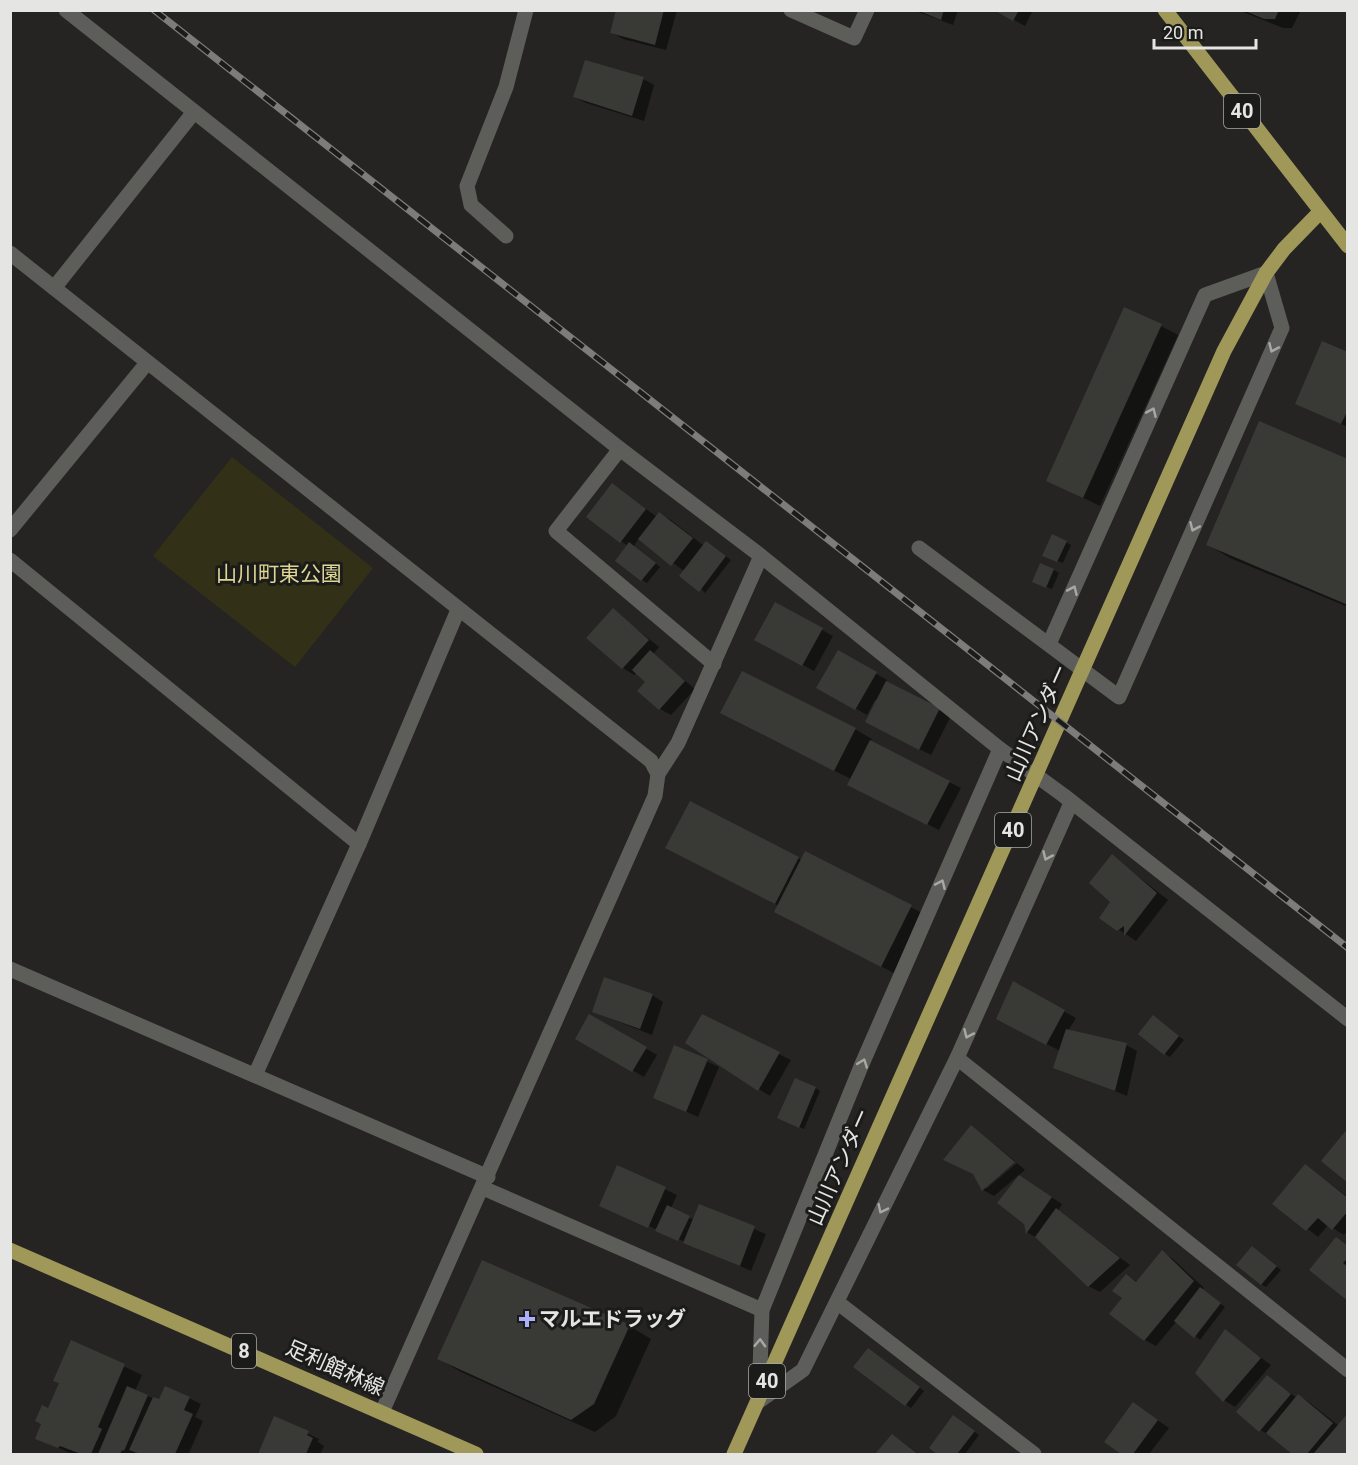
<svg xmlns="http://www.w3.org/2000/svg" width="1358" height="1465" font-family="Roboto,'Noto Sans JP',sans-serif">
  <style>
    .green { fill: #333018 }
    .shadow { fill: #0007 }
    .building { fill: #393936 }
    .lines { fill: none; stroke-linecap: round; stroke-linejoin: round }
    .minor { stroke: #5d5d5a; stroke-width: 15 }
    .major { stroke: #9f9859; stroke-width: 15 }
    .rail-casing { stroke: #7d7c7a; stroke-width: 7 }
    .rail { stroke: #1b1b19; stroke-width: 4.5; stroke-dasharray: 14; stroke-linecap: butt }
    .oneway { stroke: #a8a8a5 }
    .poi-dot { fill: #adaffb; stroke: #1b1b19; stroke-width: 2 }
    .labels { text-anchor: middle; stroke-width: 6; stroke-linejoin: round; paint-order: stroke }
    .shield { fill: #1b1b19; stroke: #a8a8a6; stroke-width: 1.5 }
    .shield-label { font-size: 20px; font-weight: bold; fill: #e5e5e3 }
    .park-label { font-size: 21px; fill: #ddd694; stroke: #1b1b19 }
    .street-label { font-size: 21px; fill: #e5e5e3; stroke: #1b1b19 }
    .poi-label { font-size: 21px; font-weight: bold; fill: #e5e5e3; stroke: #1b1b19; text-anchor: start }
  </style>
  <rect width="100%" height="100%" fill="#252422"/>
  <polygon class="green" points="232,457 373,568 295,667 153,556"/>
  <g class="shadow">
    <polygon points="617,10 677,10 666,50 623,39 611,32"/>
    <polygon points="913,10 958,10 953,25"/>
    <polygon points="996,10 1033,10 1025,26"/>
    <polygon points="1238,10 1301,10 1292,28 1283,28"/>
    <polygon points="643,79 654,85 644,121 586,103 575,97"/>
    <polygon points="1161,326 1178,335 1100,506 1047,480"/>
    <polygon points="1348,353 1348,427 1297,404"/>
    <polygon points="1348,460 1348,607 1230,558 1208,545"/>
    <polygon points="613,485 657,517 660,514 671,520 704,546 712,546 731,560 705,593 684,571 639,538 634,546 660,567 647,583 642,580 628,546 621,541"/>
    <polygon points="1066,542 1071,545 1063,563 1049,558"/>
    <polygon points="1054,570 1059,573 1052,589 1039,584"/>
    <polygon points="775,604 833,636 814,671 756,639"/>
    <polygon points="613,610 659,647 653,654 695,689 671,715 660,709 647,682 637,672 634,675 623,668 588,638"/>
    <polygon points="838,652 887,680 885,683 951,716 931,755 878,728 878,701 875,700 867,715 818,687"/>
    <polygon points="739,723 855,729 872,739 870,742 961,788 939,830 860,790 851,779"/>
    <polygon points="690,803 802,860 806,853 928,916 898,975 792,921 779,906 684,857"/>
    <polygon points="1112,856 1168,900 1136,941 1118,929"/>
    <polygon points="1014,984 1076,1018 1068,1031 1126,1045 1137,1051 1127,1096 1055,1067 1060,1051 1009,1024"/>
    <polygon points="652,995 663,1002 652,1035 594,1012"/>
    <polygon points="590,1016 657,1055 644,1077 577,1038"/>
    <polygon points="702,1016 791,1060 770,1096 687,1043"/>
    <polygon points="1154,1017 1184,1040 1170,1057 1165,1054"/>
    <polygon points="675,1047 719,1067 698,1117 654,1097"/>
    <polygon points="815,1088 820,1091 804,1129 784,1121"/>
    <polygon points="972,1127 1015,1161 986,1185 986,1189 1017,1163 1025,1170 994,1196 983,1190 975,1174 945,1160"/>
    <polygon points="1306,1166 1348,1197 1348,1230 1344,1235 1328,1225 1318,1237 1275,1203"/>
    <polygon points="618,1167 677,1195 671,1208 694,1220 700,1206 766,1234 751,1271 601,1205"/>
    <polygon points="1030,1183 1062,1204 1058,1211 1130,1265 1100,1292 1088,1286 1039,1239 1028,1233 1025,1223"/>
    <polygon points="1348,1246 1348,1299 1312,1269"/>
    <polygon points="1258,1251 1281,1270 1266,1287 1261,1284"/>
    <polygon points="1162,1252 1173,1259 1204,1288 1202,1290 1225,1307 1200,1340 1177,1321 1156,1346 1145,1340 1124,1298 1126,1276 1138,1282"/>
    <polygon points="629,1326 651,1339 616,1416 595,1432 461,1372 439,1359"/>
    <polygon points="1225,1331 1271,1365 1235,1407 1224,1400"/>
    <polygon points="72,1342 142,1375 135,1391 160,1401 189,1398 201,1404 195,1417 203,1421 189,1453 192,1454 141,1454 135,1451 134,1454 72,1454 37,1438 61,1383"/>
    <polygon points="873,1352 924,1391 911,1408 855,1367"/>
    <polygon points="1268,1377 1297,1398 1299,1396 1310,1403 1339,1426 1348,1415 1348,1454 1295,1454 1272,1436 1260,1430"/>
    <polygon points="1134,1404 1169,1428 1149,1454 1123,1454 1106,1442"/>
    <polygon points="275,1418 319,1439 318,1442 324,1446 320,1454 259,1454"/>
    <polygon points="959,1420 979,1435 965,1454 939,1454 931,1448"/>
    <polygon points="892,1436 903,1442 919,1454 877,1454"/>
  </g>
  <g class="building">
    <polygon points="616,10 664,10 655,45 610,33"/>
    <polygon points="917,10 944,10 941,20"/>
    <polygon points="994,10 1019,10 1013,21"/>
    <polygon points="1243,10 1279,10 1275,19 1264,19"/>
    <polygon points="585,60 644,77 632,116 573,97"/>
    <polygon points="1124,307 1162,324 1083,498 1046,481"/>
    <polygon points="1322,341 1348,352 1348,410 1341,424 1295,404"/>
    <polygon points="1259,421 1348,459 1348,605 1206,545"/>
    <polygon points="612,483 646,509 620,543 586,517"/>
    <polygon points="659,512 693,538 671,566 638,539"/>
    <polygon points="1052,534 1067,541 1057,562 1042,556"/>
    <polygon points="706,541 726,556 699,592 679,576"/>
    <polygon points="629,542 656,563 641,581 615,561"/>
    <polygon points="1040,563 1054,569 1046,588 1032,582"/>
    <polygon points="775,602 823,628 802,666 754,640"/>
    <polygon points="613,608 649,640 622,669 586,638"/>
    <polygon points="650,650 685,681 659,710 637,691 645,682 632,670"/>
    <polygon points="838,650 877,672 855,710 816,688"/>
    <polygon points="742,671 856,728 834,771 720,713"/>
    <polygon points="886,681 940,708 919,750 865,722"/>
    <polygon points="870,740 950,781 927,825 847,785"/>
    <polygon points="690,801 799,857 775,904 665,848"/>
    <polygon points="805,851 912,905 881,967 774,912"/>
    <polygon points="1112,854 1157,893 1124,936 1124,926 1117,931 1099,918 1110,902 1089,883"/>
    <polygon points="604,977 653,994 640,1029 592,1012"/>
    <polygon points="1013,981 1065,1010 1046,1045 996,1019"/>
    <polygon points="589,1014 647,1047 632,1072 575,1039"/>
    <polygon points="702,1014 780,1052 758,1091 685,1043"/>
    <polygon points="1153,1015 1179,1036 1164,1055 1138,1034"/>
    <polygon points="1066,1029 1127,1043 1115,1091 1053,1068"/>
    <polygon points="674,1045 708,1059 686,1112 653,1098"/>
    <polygon points="795,1078 816,1087 799,1128 777,1118"/>
    <polygon points="971,1125 1015,1162 982,1191 973,1174 943,1160"/>
    <polygon points="1348,1128 1348,1183 1321,1161"/>
    <polygon points="1305,1164 1348,1198 1348,1211 1332,1230 1318,1218 1306,1231 1272,1204"/>
    <polygon points="617,1165 666,1187 648,1228 599,1206"/>
    <polygon points="1019,1175 1052,1197 1026,1234 1024,1224 997,1203"/>
    <polygon points="699,1204 755,1226 740,1266 683,1243"/>
    <polygon points="667,1205 690,1216 678,1241 655,1231"/>
    <polygon points="1056,1208 1120,1258 1088,1287 1035,1237"/>
    <polygon points="1336,1237 1348,1246 1348,1258 1343,1263 1348,1267 1348,1301 1309,1270"/>
    <polygon points="1252,1246 1277,1266 1261,1285 1236,1265"/>
    <polygon points="1162,1250 1194,1281 1144,1341 1109,1314 1122,1298 1112,1291 1126,1274 1136,1282"/>
    <polygon points="482,1260 630,1325 594,1404 571,1420 437,1359"/>
    <polygon points="1200,1287 1221,1303 1194,1338 1174,1321"/>
    <polygon points="1225,1329 1261,1358 1223,1402 1195,1373"/>
    <polygon points="71,1340 125,1364 98,1427 102,1429 91,1454 81,1454 60,1446 58,1448 35,1439 41,1424 35,1421 42,1405 48,1408 59,1383 53,1381"/>
    <polygon points="868,1348 920,1387 905,1406 853,1367"/>
    <polygon points="1267,1375 1291,1394 1259,1432 1236,1412"/>
    <polygon points="127,1386 148,1395 124,1451 122,1450 120,1454 98,1454"/>
    <polygon points="165,1386 190,1397 184,1410 193,1414 175,1454 141,1454 129,1450 153,1397 159,1399"/>
    <polygon points="1298,1394 1333,1423 1307,1454 1292,1454 1266,1433"/>
    <polygon points="1133,1402 1158,1420 1133,1454 1121,1454 1104,1442"/>
    <polygon points="1348,1413 1348,1454 1316,1454 1314,1453"/>
    <polygon points="953,1415 975,1431 957,1454 937,1454 929,1448"/>
    <polygon points="274,1416 309,1431 307,1435 313,1438 306,1454 258,1454"/>
    <polygon points="892,1434 918,1454 875,1454"/>
  </g>
  <g class="lines">
    <g class="minor">
      <polyline points="66,10 620,449 761,556 1000,749 1063,795 1348,1019"/>
      <polyline points="791,10 854,38 867,10"/>
      <polyline points="506,236 471,205 467,186 506,87 526,10"/>
      <polyline points="10,253 651,761 658,774 655,796 382,1412"/>
      <polyline points="54,288 194,112"/>
      <polyline points="620,449 556,531 714,664"/>
      <polyline points="10,530 147,363"/>
      <polyline points="919,548 1119,697 1282,328 1266,273 1205,295 1049,644"/>
      <polyline points="10,560 359,844"/>
      <polyline points="658,774 678,743 761,556"/>
      <polyline points="10,969 488,1177"/>
      <polyline points="957,1058 1348,1370"/>
      <polyline points="256,1073 359,844 458,610"/>
      <polyline points="483,1188 762,1310"/>
      <polyline points="837,1302 1034,1454"/>
      <polyline points="759,1399 762,1310 862,1064 1000,749"/>
      <polyline points="758,1402 803,1370 957,1058 1071,803"/>
    </g>
    <g class="major">
      <polyline points="1165,10 1348,246"/>
      <polyline points="10,1250 476,1454"/>
      <polyline points="734,1454 1224,351 1266,273 1284,249 1319,213"/>
    </g>
    <g class="rail-casing">
      <polyline id="rail" points="154,10 1348,948"/>
    </g>
    <use href="#rail" class="rail"/>
  </g>
  <defs><path id="oneway-chevron" d="M-2-3.5L2.5 0L-2 3.5" fill="none" stroke-width="1.6" stroke-linecap="round" stroke-linejoin="round" transform="scale(1.5)"/></defs>
  <g class="oneway">
    <use href="#oneway-chevron" transform="translate(1273 348) rotate(114)"/>
    <use href="#oneway-chevron" transform="translate(1152 412) rotate(-66)"/>
    <use href="#oneway-chevron" transform="translate(1194 527) rotate(114)"/>
    <use href="#oneway-chevron" transform="translate(1073 590) rotate(-66)"/>
    <use href="#oneway-chevron" transform="translate(1047 856) rotate(114)"/>
    <use href="#oneway-chevron" transform="translate(941 884) rotate(-66)"/>
    <use href="#oneway-chevron" transform="translate(968 1034) rotate(114)"/>
    <use href="#oneway-chevron" transform="translate(863 1063) rotate(-69)"/>
    <use href="#oneway-chevron" transform="translate(882 1209) rotate(116)"/>
    <use href="#oneway-chevron" transform="translate(760 1343) rotate(-88)"/>
  </g>
  <path class="poi-dot" d="M524 1310h6v6h6v6h-6v6h-6v-6h-6v-6h6z"/>
  <g class="labels">
    <g class="shield">
      <rect x="1224" y="94" width="36" height="34" rx="4.5"/>
      <rect x="995" y="813" width="36" height="34" rx="4.5"/>
      <rect x="232" y="1334" width="24" height="34" rx="4.5"/>
      <rect x="749" y="1364" width="36" height="34" rx="4.5"/>
    </g>
    <g class="shield-label">
      <text x="1242" y="118">40</text>
      <text x="1013" y="837">40</text>
      <text x="244" y="1358">8</text>
      <text x="767" y="1388">40</text>
    </g>
    <g class="park-label">
      <text x="279" y="581">山川町東公園</text>
    </g>
    <g class="street-label">
      <text transform="translate(1037 723) rotate(-66)" y="7">山川アンダー</text>
      <text transform="translate(839 1167) rotate(-66)" y="7">山川アンダー</text>
      <text transform="translate(335 1368) rotate(24)" y="7">足利館林線</text>
    </g>
    <g class="poi-label">
      <text x="539" y="1326">マルエドラッグ</text>
    </g>
  </g>
  <rect width="1358" height="1465" fill="none" stroke="#e5e5e3" stroke-width="24"/>
  <path d="M1154 39v9h102v-9" fill="none" stroke="#e5e5e3" stroke-width="3"/>
  <text x="1163" y="39" font-size="18" fill="#e5e5e3" stroke="#1b1b19" stroke-width="4.5" paint-order="stroke">20 m</text>
</svg>
